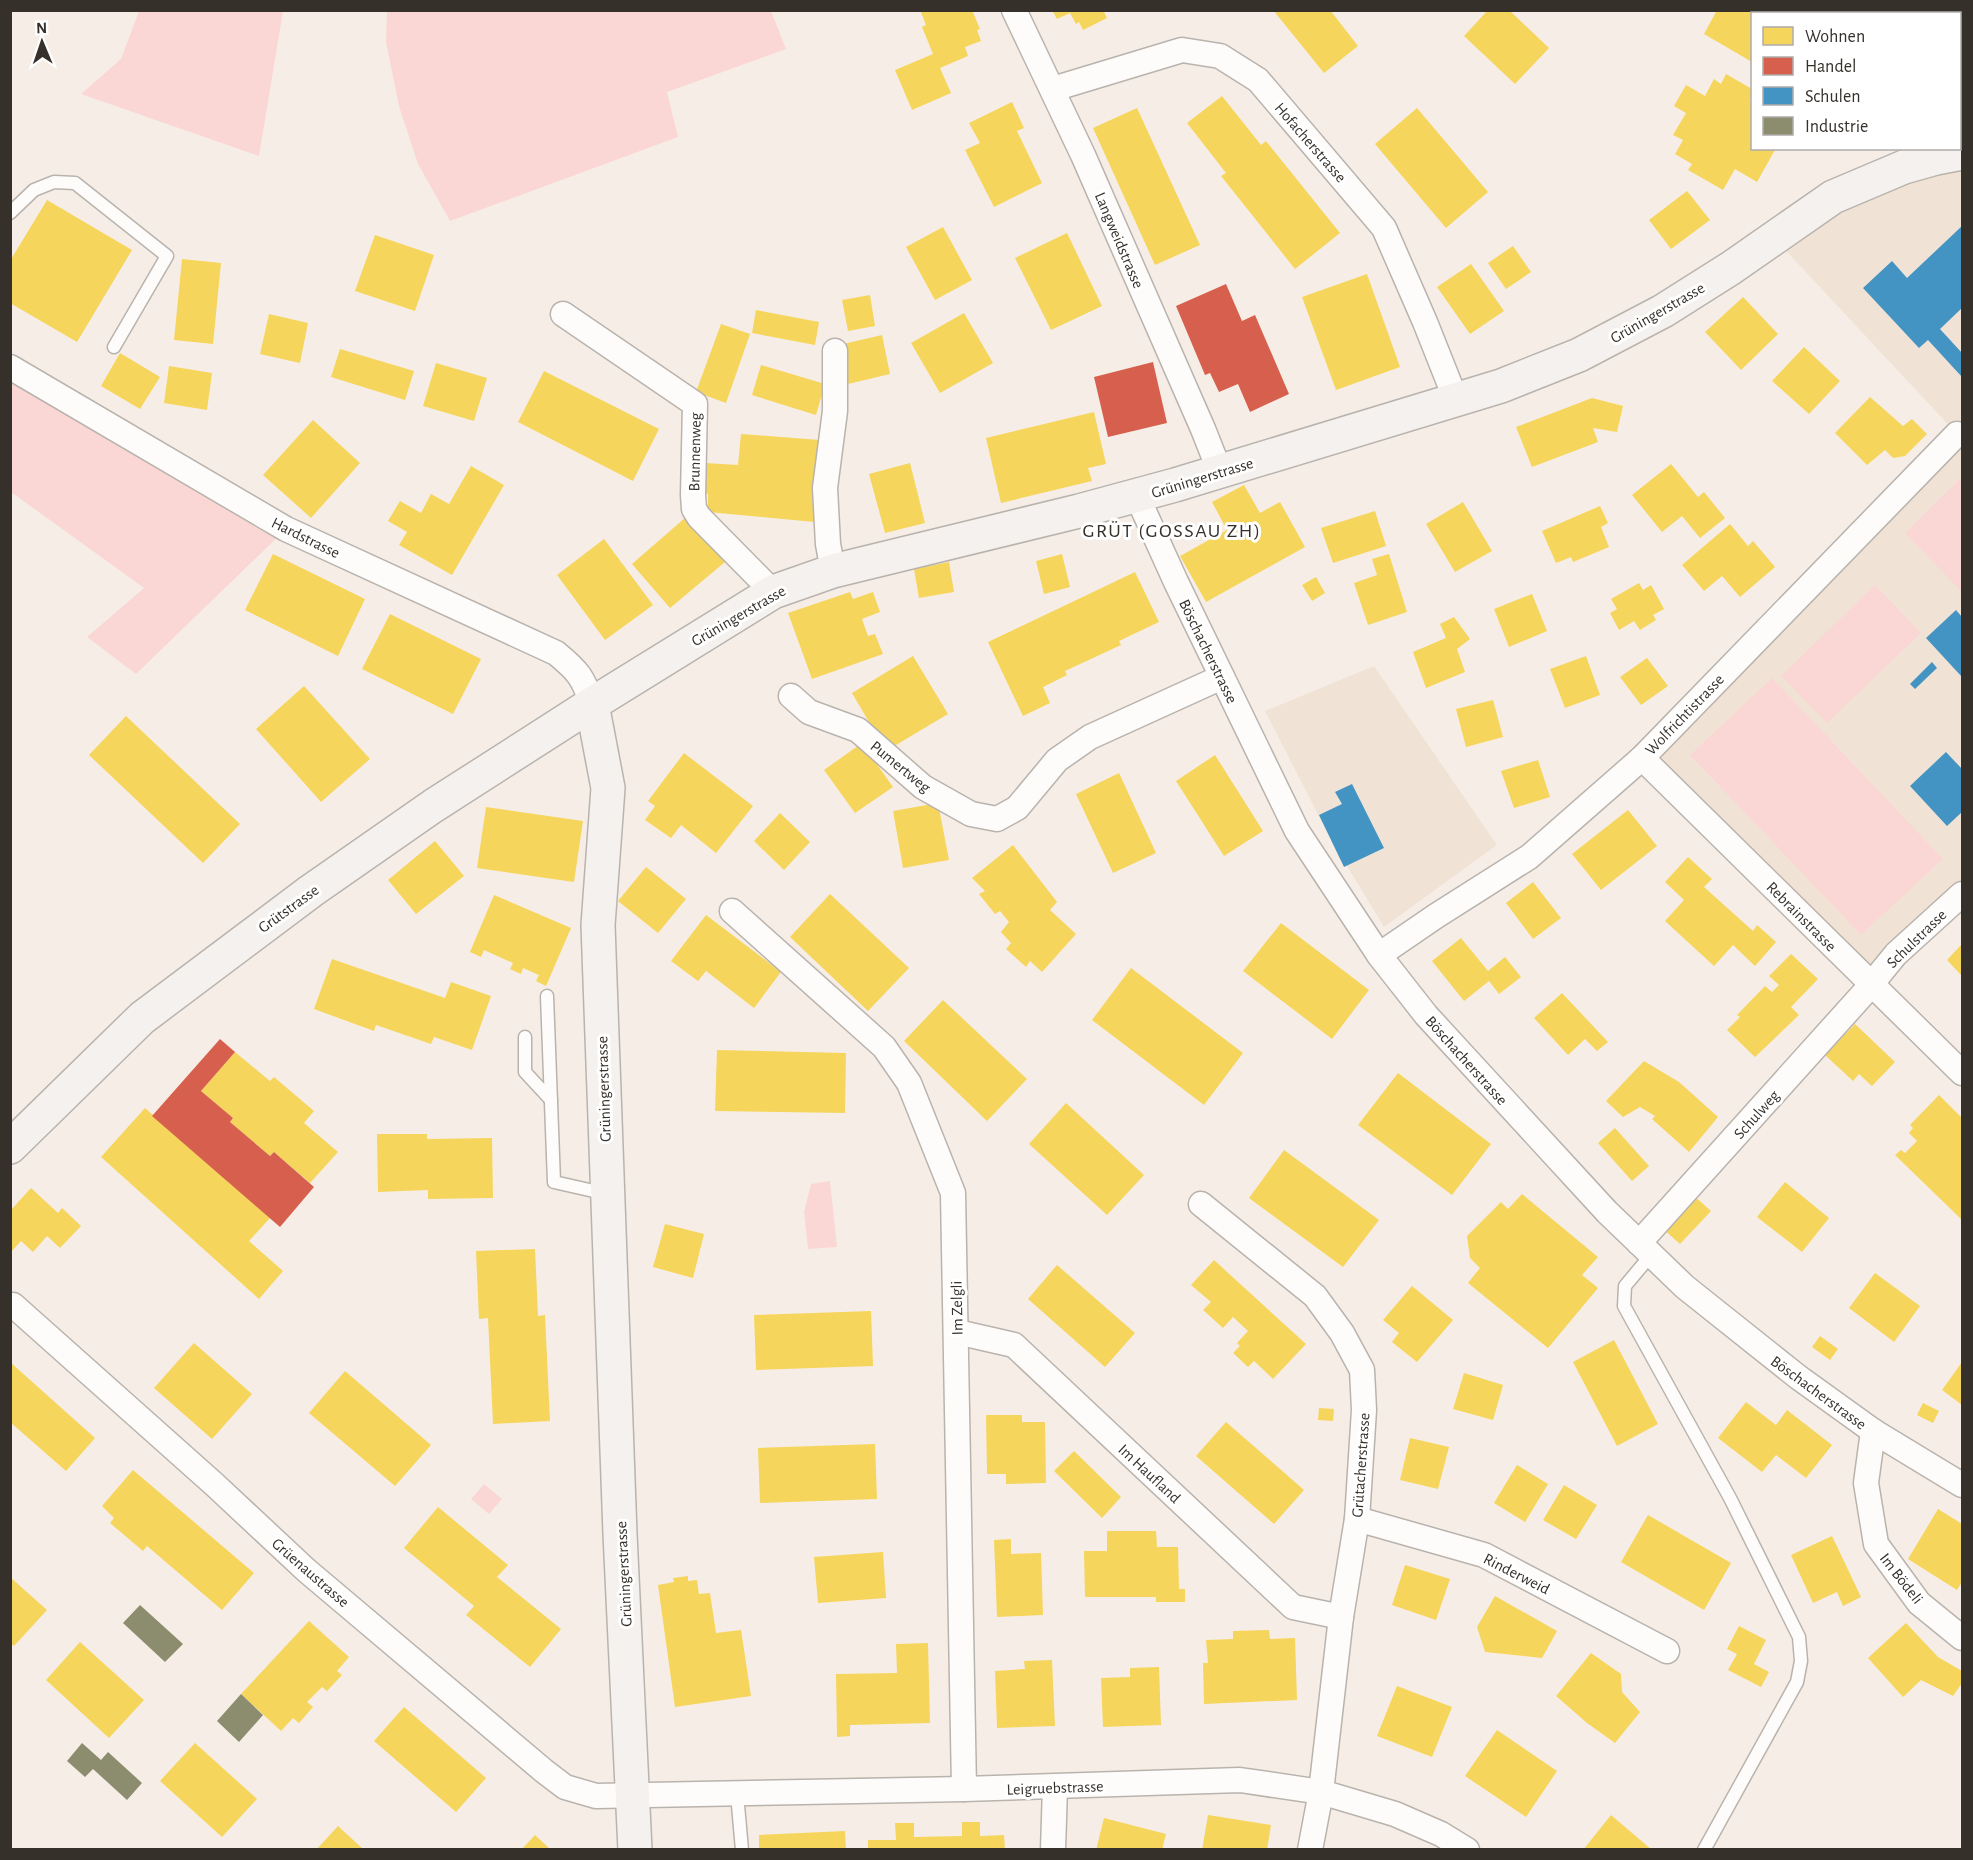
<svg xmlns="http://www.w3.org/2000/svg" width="1973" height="1860" font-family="'Alegreya Sans',sans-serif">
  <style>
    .built { fill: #f0e3d5 }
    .green { fill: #fad7d4 }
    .homes { fill: #f6d55c }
    .shops { fill: #d6604d }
    .schools { fill: #4393c3 }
    .industry { fill: #8c8c6e }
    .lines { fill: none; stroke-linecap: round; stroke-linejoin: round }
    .lane-casing { stroke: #b9b3ad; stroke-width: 15 }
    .street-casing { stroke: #b9b3ad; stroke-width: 27 }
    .secondary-casing { stroke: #b9b3ad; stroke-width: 36 }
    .lane { stroke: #fefcfb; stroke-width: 12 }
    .street { stroke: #fefcfb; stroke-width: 24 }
    .secondary { stroke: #f4f1ee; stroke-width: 33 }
    .labels { text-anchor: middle; stroke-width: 6; stroke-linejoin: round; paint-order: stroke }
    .street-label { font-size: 16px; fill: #36302b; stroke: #fff }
    .quarter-label { font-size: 20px; letter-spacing: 1.5px; fill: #36302b; stroke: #fff }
  </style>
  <rect width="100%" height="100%" fill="#f6eee6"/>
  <g class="built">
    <polygon points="1962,153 1962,897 1872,985 1642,758 1957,434 1773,237"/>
    <polygon points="1374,666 1497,845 1384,927 1329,836 1265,711"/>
  </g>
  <g class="green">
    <polygon points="139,11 283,11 259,156 81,94 121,59"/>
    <polygon points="387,11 771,11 786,49 667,92 678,137 450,221 418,164 399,106 386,42"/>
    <polygon points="11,367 286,529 136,674 87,637 144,588 11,492"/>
    <polygon points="1962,477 1962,592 1905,533"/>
    <polygon points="1875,585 1921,633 1827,723 1781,676"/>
    <polygon points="1772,678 1943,859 1861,935 1690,755"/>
    <polygon points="830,1181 837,1247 808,1249 804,1212 811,1184"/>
    <polygon points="484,1484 502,1499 489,1514 471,1499"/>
  </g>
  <g class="homes">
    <polygon points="920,10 972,10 980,29 977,30 981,41 965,47 968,56 940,68 951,93 912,110 895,70 933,54 922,27 926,25"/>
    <polygon points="1052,10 1103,10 1107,18 1083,30 1079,22 1076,24 1070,13 1057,19"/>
    <polygon points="1273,10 1330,10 1358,46 1324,73"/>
    <polygon points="1488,10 1509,10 1549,48 1515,84 1464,36"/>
    <polygon points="1717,10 1758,10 1763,14 1752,14 1752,62 1704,34"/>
    <polygon points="1726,74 1752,89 1750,101 1752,102 1752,148 1776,148 1757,182 1735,169 1723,190 1688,170 1692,164 1675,154 1683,140 1673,135 1686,113 1674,106 1686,85 1705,96 1714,79 1721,84"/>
    <polygon points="1222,96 1261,145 1266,141 1340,233 1295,269 1221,176 1226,173 1187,123"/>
    <polygon points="1012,102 1024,128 1017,131 1042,183 994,207 965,150 980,143 969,123"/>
    <polygon points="1137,108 1200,245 1155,265 1093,128"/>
    <polygon points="1417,108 1488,192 1446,228 1375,144"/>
    <polygon points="1687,191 1710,220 1671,249 1649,220"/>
    <polygon points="47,200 132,250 77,342 10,303 10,261"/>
    <polygon points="943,227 972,280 935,300 906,247"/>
    <polygon points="1067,233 1102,306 1051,330 1015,258"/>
    <polygon points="375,235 434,255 415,311 355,291"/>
    <polygon points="1513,246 1531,272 1506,289 1488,263"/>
    <polygon points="182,259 221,263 213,344 174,340"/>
    <polygon points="1471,264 1504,311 1470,334 1437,287"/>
    <polygon points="1367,274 1400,367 1336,390 1302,297"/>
    <polygon points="870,295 875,326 848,331 842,300"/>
    <polygon points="1743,297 1778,334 1741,370 1705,332"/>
    <polygon points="756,310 819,322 815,345 752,333"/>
    <polygon points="964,313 993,363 940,393 911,343"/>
    <polygon points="269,314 308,323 300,363 260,354"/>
    <polygon points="721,324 750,334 726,403 696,392"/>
    <polygon points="882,335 890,374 848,384 839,345"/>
    <polygon points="1804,347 1840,381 1809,414 1772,381"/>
    <polygon points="340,349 414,371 405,400 331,377"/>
    <polygon points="120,353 160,377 140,409 101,386"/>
    <polygon points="436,363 487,378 474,421 423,406"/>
    <polygon points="761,365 825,384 816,415 752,395"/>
    <polygon points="169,366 212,373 207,410 164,403"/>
    <polygon points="544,371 659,429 633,481 518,422"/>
    <polygon points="1870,397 1903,426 1912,419 1927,434 1905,456 1893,458 1885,450 1867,465 1835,433"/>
    <polygon points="1592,398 1623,406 1617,432 1593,428 1598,442 1532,467 1516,427"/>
    <polygon points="1094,412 1106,464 1088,468 1092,481 1001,503 986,438"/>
    <polygon points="313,420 360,463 311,518 263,475"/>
    <polygon points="741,434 820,440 814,522 708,512 708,494 699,492 705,463 738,465"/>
    <polygon points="910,463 925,523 885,533 869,474"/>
    <polygon points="1671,464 1698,497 1704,492 1725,518 1700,538 1682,516 1662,532 1632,495"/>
    <polygon points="471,466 504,485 452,575 399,545 407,532 388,521 400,501 421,513 431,494 449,504"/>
    <polygon points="1244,485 1260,513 1280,502 1305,547 1206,602 1180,556 1227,530 1212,502"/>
    <polygon points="1463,502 1492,551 1455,572 1426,524"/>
    <polygon points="1600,506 1608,523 1601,527 1609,547 1573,562 1571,557 1556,563 1542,531"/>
    <polygon points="1375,511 1386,546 1333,563 1321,528"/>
    <polygon points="686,517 725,562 670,608 632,564"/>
    <polygon points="1730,524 1748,546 1753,541 1775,567 1740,597 1722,576 1704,591 1682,565"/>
    <polygon points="604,539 653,605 605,640 557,575"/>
    <polygon points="273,554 365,599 338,656 245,610"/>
    <polygon points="1062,554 1070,587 1044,594 1036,561"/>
    <polygon points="1389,554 1407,612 1368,625 1354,583 1377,575 1372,559"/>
    <polygon points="949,562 954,592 919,598 914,569"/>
    <polygon points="1135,572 1159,622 1119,641 1121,645 1065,671 1067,675 1043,687 1050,703 1023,716 988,642"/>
    <polygon points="1316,577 1325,593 1312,601 1302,585"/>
    <polygon points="1639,583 1643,590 1651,585 1664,609 1653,615 1656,620 1640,630 1634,621 1619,630 1610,613 1617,609 1611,599"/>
    <polygon points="850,592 853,599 873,592 880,612 862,619 868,636 875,634 883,654 812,679 788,613"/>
    <polygon points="1532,594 1547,631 1509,647 1494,609"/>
    <polygon points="390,614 481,659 453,714 362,669"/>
    <polygon points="1454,617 1470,639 1457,649 1465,672 1426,688 1413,652 1446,638 1440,624"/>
    <polygon points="913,656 948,714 886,751 852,693"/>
    <polygon points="1586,656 1600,695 1565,708 1550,669"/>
    <polygon points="1647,658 1668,686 1641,705 1620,677"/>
    <polygon points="304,686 370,759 321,802 256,729"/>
    <polygon points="1493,700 1503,737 1466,747 1456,709"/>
    <polygon points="126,716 240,824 203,863 89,755"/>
    <polygon points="862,743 893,787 855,813 824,770"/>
    <polygon points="684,753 753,806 716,853 681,825 671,838 645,820 655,806 648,801"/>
    <polygon points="1215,755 1263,831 1224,856 1176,781"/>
    <polygon points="1538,760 1550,797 1514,808 1501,771"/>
    <polygon points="1119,773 1156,853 1113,873 1076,794"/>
    <polygon points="938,803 949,860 903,868 893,811"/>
    <polygon points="486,807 583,821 574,882 477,868"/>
    <polygon points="1628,810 1657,846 1601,890 1572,854"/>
    <polygon points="780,813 810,842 784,870 754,841"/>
    <polygon points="435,841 464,876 416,914 388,880"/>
    <polygon points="1013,845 1057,902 1050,910 1076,934 1042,972 1030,961 1026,967 1006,949 1011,943 1001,932 1009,922 1000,911 995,914 979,894 985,891 972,878"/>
    <polygon points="1688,857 1712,879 1704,887 1753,931 1757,925 1776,942 1755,966 1733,945 1714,966 1665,921 1684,900 1665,882"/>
    <polygon points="646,867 686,899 658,933 618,901"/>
    <polygon points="1533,882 1561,918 1533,939 1506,903"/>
    <polygon points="830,894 909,968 868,1011 790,937"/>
    <polygon points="494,895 571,928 546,986 536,981 539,975 523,968 521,974 510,969 513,963 484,950 481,957 470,952"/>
    <polygon points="706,915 781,972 754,1008 706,971 698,981 671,961"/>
    <polygon points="1281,923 1369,990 1332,1039 1243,971"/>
    <polygon points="1461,938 1488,971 1505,957 1521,977 1499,994 1489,981 1464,1001 1432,961"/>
    <polygon points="1962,944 1962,976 1947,960"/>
    <polygon points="1791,954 1818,979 1791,1007 1799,1015 1755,1057 1727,1030 1740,1017 1737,1015 1765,986 1772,992 1779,985 1769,976"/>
    <polygon points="332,959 445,998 451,982 491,996 472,1050 434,1037 431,1044 376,1025 374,1031 314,1009"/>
    <polygon points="1131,968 1243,1053 1204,1105 1092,1020"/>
    <polygon points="1562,993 1608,1042 1597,1051 1585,1039 1568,1055 1534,1018"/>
    <polygon points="943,1000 1027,1079 987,1121 904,1041"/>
    <polygon points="1855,1024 1895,1062 1872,1086 1859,1074 1853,1081 1825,1055"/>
    <polygon points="717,1050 846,1053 845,1113 715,1111"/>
    <polygon points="235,1052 270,1081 274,1077 314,1111 304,1123 338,1152 310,1183 274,1152 270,1156 230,1122 233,1118 201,1091"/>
    <polygon points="1644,1061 1679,1082 1718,1117 1689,1152 1652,1119 1655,1116 1640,1107 1623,1117 1606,1101"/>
    <polygon points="1398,1073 1491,1144 1452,1195 1358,1125"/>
    <polygon points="1939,1095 1962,1118 1962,1220 1895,1155 1901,1150 1905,1153 1917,1141 1909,1133 1913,1128 1910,1125"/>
    <polygon points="1066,1103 1144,1175 1107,1215 1029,1144"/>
    <polygon points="145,1108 270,1218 249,1241 283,1271 259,1299 101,1157"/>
    <polygon points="1615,1128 1649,1166 1632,1181 1598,1143"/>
    <polygon points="377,1134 427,1134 427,1139 492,1138 493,1198 428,1199 428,1190 378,1192"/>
    <polygon points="1284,1150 1379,1220 1343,1267 1249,1198"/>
    <polygon points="1785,1182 1829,1218 1802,1252 1757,1217"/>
    <polygon points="31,1188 58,1213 62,1208 81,1226 60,1248 47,1236 33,1252 21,1241 10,1253 10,1211"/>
    <polygon points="1522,1194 1598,1257 1582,1275 1598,1288 1548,1348 1468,1283 1480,1268 1470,1258 1467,1236 1501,1202 1508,1209"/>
    <polygon points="1693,1195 1711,1211 1680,1244 1662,1228"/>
    <polygon points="665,1224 704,1234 693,1278 653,1267"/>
    <polygon points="535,1249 538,1316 545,1315 550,1421 493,1424 488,1318 479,1319 476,1251"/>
    <polygon points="1214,1260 1306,1344 1273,1379 1254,1361 1248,1367 1233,1353 1240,1346 1237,1343 1248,1331 1233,1317 1223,1328 1203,1310 1211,1302 1191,1285"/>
    <polygon points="1057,1265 1135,1333 1105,1367 1028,1299"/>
    <polygon points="1875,1273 1920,1306 1894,1342 1849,1308"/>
    <polygon points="1412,1286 1453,1320 1417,1362 1392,1342 1399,1333 1383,1320"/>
    <polygon points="871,1311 873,1366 756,1370 754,1315"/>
    <polygon points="1820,1336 1838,1349 1830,1360 1812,1347"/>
    <polygon points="1614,1340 1658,1424 1617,1446 1573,1362"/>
    <polygon points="194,1343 252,1394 212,1439 154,1388"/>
    <polygon points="10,1362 95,1438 66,1471 10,1422"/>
    <polygon points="1962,1362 1962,1405 1942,1390"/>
    <polygon points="345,1371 431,1445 395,1486 309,1413"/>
    <polygon points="1464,1373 1503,1385 1493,1420 1453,1409"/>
    <polygon points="1746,1402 1776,1425 1787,1410 1832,1445 1806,1478 1776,1455 1762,1472 1718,1438"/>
    <polygon points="1923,1403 1939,1411 1933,1423 1917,1415"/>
    <polygon points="1319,1408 1334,1409 1333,1421 1318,1420"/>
    <polygon points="986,1415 1022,1415 1022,1422 1045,1422 1046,1483 1006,1484 1006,1474 987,1474"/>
    <polygon points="1226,1422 1304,1490 1274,1524 1196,1456"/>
    <polygon points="1410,1438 1449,1447 1438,1489 1400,1480"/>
    <polygon points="875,1444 877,1499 760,1503 758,1448"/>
    <polygon points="1074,1451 1121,1497 1102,1518 1054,1471"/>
    <polygon points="1517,1465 1548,1484 1525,1522 1494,1503"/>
    <polygon points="133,1470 254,1573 222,1610 147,1546 143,1551 110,1523 114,1518 102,1506"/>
    <polygon points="1564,1485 1597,1505 1576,1539 1543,1520"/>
    <polygon points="438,1507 508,1565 497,1577 561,1629 530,1667 466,1615 474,1606 404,1548"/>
    <polygon points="1938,1509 1962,1524 1962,1582 1957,1590 1908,1559"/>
    <polygon points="1648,1515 1731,1563 1704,1610 1621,1562"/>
    <polygon points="1107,1531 1156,1531 1157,1547 1178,1547 1179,1589 1185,1589 1185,1602 1156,1602 1156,1597 1085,1597 1084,1551 1107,1551"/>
    <polygon points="1832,1536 1861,1597 1843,1606 1837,1592 1813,1603 1791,1555"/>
    <polygon points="1011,1539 1011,1554 1041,1553 1043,1615 997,1617 994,1540"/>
    <polygon points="883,1552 886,1598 818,1603 814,1557"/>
    <polygon points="1405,1565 1450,1579 1436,1620 1392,1605"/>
    <polygon points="688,1576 688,1581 697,1580 699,1594 710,1593 716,1633 741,1630 751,1696 675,1707 658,1585 674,1582 673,1578"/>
    <polygon points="10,1577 47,1610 14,1646 10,1643"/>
    <polygon points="1495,1596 1557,1631 1542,1658 1485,1652 1477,1627"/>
    <polygon points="309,1621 349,1657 337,1671 342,1675 327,1691 322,1687 307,1702 313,1707 299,1723 293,1718 281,1731 241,1694"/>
    <polygon points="1906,1623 1938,1657 1962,1671 1962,1683 1953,1696 1921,1680 1903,1697 1868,1658"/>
    <polygon points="1739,1626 1766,1640 1754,1664 1769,1672 1761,1687 1728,1670 1737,1654 1727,1649"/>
    <polygon points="1269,1630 1270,1639 1295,1638 1297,1700 1204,1704 1203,1663 1208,1663 1206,1640 1233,1639 1233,1631"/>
    <polygon points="80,1642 144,1700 109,1738 46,1680"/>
    <polygon points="928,1643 930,1723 850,1725 850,1736 837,1737 836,1674 897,1673 896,1644"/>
    <polygon points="1591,1653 1621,1674 1622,1692 1640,1712 1615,1743 1587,1723 1556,1696"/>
    <polygon points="1052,1660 1055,1726 997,1728 995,1671 1025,1669 1024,1661"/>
    <polygon points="1159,1667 1161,1725 1103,1727 1101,1678 1130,1677 1130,1668"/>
    <polygon points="1397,1686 1452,1707 1432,1757 1377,1736"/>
    <polygon points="404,1707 486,1778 456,1812 374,1741"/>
    <polygon points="1497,1730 1557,1771 1526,1817 1465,1776"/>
    <polygon points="195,1743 257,1799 222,1837 160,1781"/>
    <polygon points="1208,1815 1271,1825 1267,1850 1202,1850"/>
    <polygon points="1611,1815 1652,1850 1583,1850"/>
    <polygon points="1104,1818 1166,1834 1162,1850 1096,1850"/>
    <polygon points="962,1822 980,1822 980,1836 1004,1835 1005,1850 868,1850 868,1840 896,1840 895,1823 914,1823 914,1837 962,1836"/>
    <polygon points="338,1826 364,1850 316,1850"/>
    <polygon points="845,1831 846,1850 759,1850 759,1835"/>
    <polygon points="535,1835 551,1850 521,1850"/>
  </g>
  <g class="shops">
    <polygon points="1226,284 1242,321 1255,315 1289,394 1250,412 1238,384 1219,392 1210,373 1205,375 1176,306"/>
    <polygon points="1153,362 1167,423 1108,437 1094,377"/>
    <polygon points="220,1039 235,1052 201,1091 233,1118 230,1122 270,1156 274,1152 314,1187 280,1227 152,1116"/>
  </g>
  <g class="schools">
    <polygon points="1962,226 1962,308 1940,329 1962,353 1962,377 1928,340 1919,348 1863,288 1892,261 1907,278"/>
    <polygon points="1956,610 1962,617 1962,677 1926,638"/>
    <polygon points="1932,662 1937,668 1915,689 1910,684"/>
    <polygon points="1946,752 1962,769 1962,812 1947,826 1910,786"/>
    <polygon points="1352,784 1384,848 1344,867 1319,815 1342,804 1335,792"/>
  </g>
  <g class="industry">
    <polygon points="140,1605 183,1644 165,1662 123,1623"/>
    <polygon points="241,1694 263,1715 239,1742 217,1721"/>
    <polygon points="82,1743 101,1760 108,1752 142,1783 127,1800 93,1769 85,1777 67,1761"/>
  </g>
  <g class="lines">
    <g class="lane-casing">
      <g id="lane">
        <polyline points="10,213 34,190 54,182 75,183 167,256 114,347"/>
        <polyline points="547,996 554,1182 607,1194"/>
        <polyline points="525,1037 525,1072 551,1100"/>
        <polyline points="1651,1255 1625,1286 1624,1306 1730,1498 1799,1637 1801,1661 1797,1682 1704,1850"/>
        <polyline points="737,1794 742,1850"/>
      </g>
    </g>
    <g class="street-casing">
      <g id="street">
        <polyline points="1014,10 1083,155 1203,429 1220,472"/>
        <polyline points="1053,89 1182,50 1220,56 1258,80 1384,228 1425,322 1456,400"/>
        <polyline points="563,314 695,404 693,495 694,509 699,517 773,592"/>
        <path d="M10 367 286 529 556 653C578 671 583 677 592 704"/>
        <polyline points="1137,496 1176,582 1297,831 1379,955 1426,1015 1607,1212 1685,1287 1798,1377 1873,1431 1962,1485"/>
        <polyline points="833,571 828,544 825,488 835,411 835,351"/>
        <polyline points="791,696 809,712 858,730 923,787 971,814 997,819 1017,808 1057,760 1090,737 1222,677"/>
        <polyline points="1642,758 1962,1073"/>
        <polyline points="732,911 884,1047 909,1083 953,1193 964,1789"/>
        <polyline points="1379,955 1436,916 1529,857 1642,758 1957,434"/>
        <polyline points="1201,1204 1315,1296 1342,1333 1362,1370 1364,1410 1357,1519 1341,1617 1321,1792 1310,1850"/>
        <polyline points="1639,1243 1864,993 1896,954 1962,894"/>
        <polyline points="13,1305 215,1485 306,1570 544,1771 565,1787 596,1796 964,1789 1240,1780 1321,1792 1395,1814 1441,1834 1467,1850"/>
        <polyline points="957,1332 1014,1345 1293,1607 1341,1617"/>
        <polyline points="1873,1431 1866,1483 1876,1544 1919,1603 1962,1638"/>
        <polyline points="1357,1519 1484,1555 1667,1651"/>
        <polyline points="1053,1850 1055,1787"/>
      </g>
    </g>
    <g class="secondary-casing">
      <g id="secondary">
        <polyline points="592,704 608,788 598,925 620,1534 635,1850"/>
        <polyline points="10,1147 142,1018 311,891 433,806 592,704 773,592 833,571 1079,511 1175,485 1501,386 1579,355 1663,311 1731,268 1833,197 1904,167 1936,158 1962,153"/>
      </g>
    </g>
    <use href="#lane" class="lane"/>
    <use href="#street" class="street"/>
    <use href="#secondary" class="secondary"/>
  </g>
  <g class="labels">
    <g class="street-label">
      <text transform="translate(1311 142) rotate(49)" y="6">Hofacherstrasse</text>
      <text transform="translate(1120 240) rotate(67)" y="6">Langweidstrasse</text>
      <text transform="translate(1657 312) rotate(-30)" y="6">Grüningerstrasse</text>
      <text transform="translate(694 452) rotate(-89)" y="6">Brunnenweg</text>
      <text transform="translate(1202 477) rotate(-17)" y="6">Grüningerstrasse</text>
      <text transform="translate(306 537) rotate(26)" y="6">Hardstrasse</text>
      <text transform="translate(738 615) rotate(-30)" y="6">Grüningerstrasse</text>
      <text transform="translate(1209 651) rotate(64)" y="6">Böschacherstrasse</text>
      <text transform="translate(1684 714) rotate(-46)" y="6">Wolfrichtistrasse</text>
      <text transform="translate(901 766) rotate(39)" y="6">Pumertweg</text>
      <text transform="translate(288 908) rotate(-36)" y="6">Grütstrasse</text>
      <text transform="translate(1802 916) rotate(45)" y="6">Rebrainstrasse</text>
      <text transform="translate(1916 938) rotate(-44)" y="6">Schulstrasse</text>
      <text transform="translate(1467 1060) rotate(48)" y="6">Böschacherstrasse</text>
      <text transform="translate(603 1089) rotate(-92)" y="6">Grüningerstrasse</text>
      <text transform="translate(1756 1114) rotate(-48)" y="6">Schulweg</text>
      <text transform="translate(956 1308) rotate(-91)" y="6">Im Zelgli</text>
      <text transform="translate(1819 1392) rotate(36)" y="6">Böschacherstrasse</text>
      <text transform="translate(1360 1465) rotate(-86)" y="6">Grütacherstrasse</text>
      <text transform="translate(1150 1473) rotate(43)" y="6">Im Haufland</text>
      <text transform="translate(311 1572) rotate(41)" y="6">Grüenaustrasse</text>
      <text transform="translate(1517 1573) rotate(27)" y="6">Rinderweid</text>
      <text transform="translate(623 1574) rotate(-93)" y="6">Grüningerstrasse</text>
      <text transform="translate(1902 1578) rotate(52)" y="6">Im Bödeli</text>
      <text transform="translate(1055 1787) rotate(-2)" y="6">Leigruebstrasse</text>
    </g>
    <g class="quarter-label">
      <text x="1172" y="537">GRÜT (GOSSAU ZH)</text>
    </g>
  </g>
  <rect width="1973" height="1860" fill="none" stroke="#36302b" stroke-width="24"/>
  <rect x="1751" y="12" width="210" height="138" fill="#ffffff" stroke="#afacaa" stroke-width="1.5"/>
  <rect x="1763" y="27" width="30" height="18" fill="#f6d55c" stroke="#afacaa" stroke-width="1.5"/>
  <text x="1805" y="42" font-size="18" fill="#36302b">Wohnen</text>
  <rect x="1763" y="57" width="30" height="18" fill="#d6604d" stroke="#afacaa" stroke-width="1.5"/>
  <text x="1805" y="72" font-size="18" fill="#36302b">Handel</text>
  <rect x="1763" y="87" width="30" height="18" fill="#4393c3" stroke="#afacaa" stroke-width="1.5"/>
  <text x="1805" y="102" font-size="18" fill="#36302b">Schulen</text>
  <rect x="1763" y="117" width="30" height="18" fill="#8c8c6e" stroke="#afacaa" stroke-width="1.5"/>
  <text x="1805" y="132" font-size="18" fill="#36302b">Industrie</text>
  <g transform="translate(42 42) rotate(358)" stroke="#ffffff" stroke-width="4.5" paint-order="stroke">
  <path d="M0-4.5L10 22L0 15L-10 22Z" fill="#36302b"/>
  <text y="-9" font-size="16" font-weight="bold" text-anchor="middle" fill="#36302b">N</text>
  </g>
</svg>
